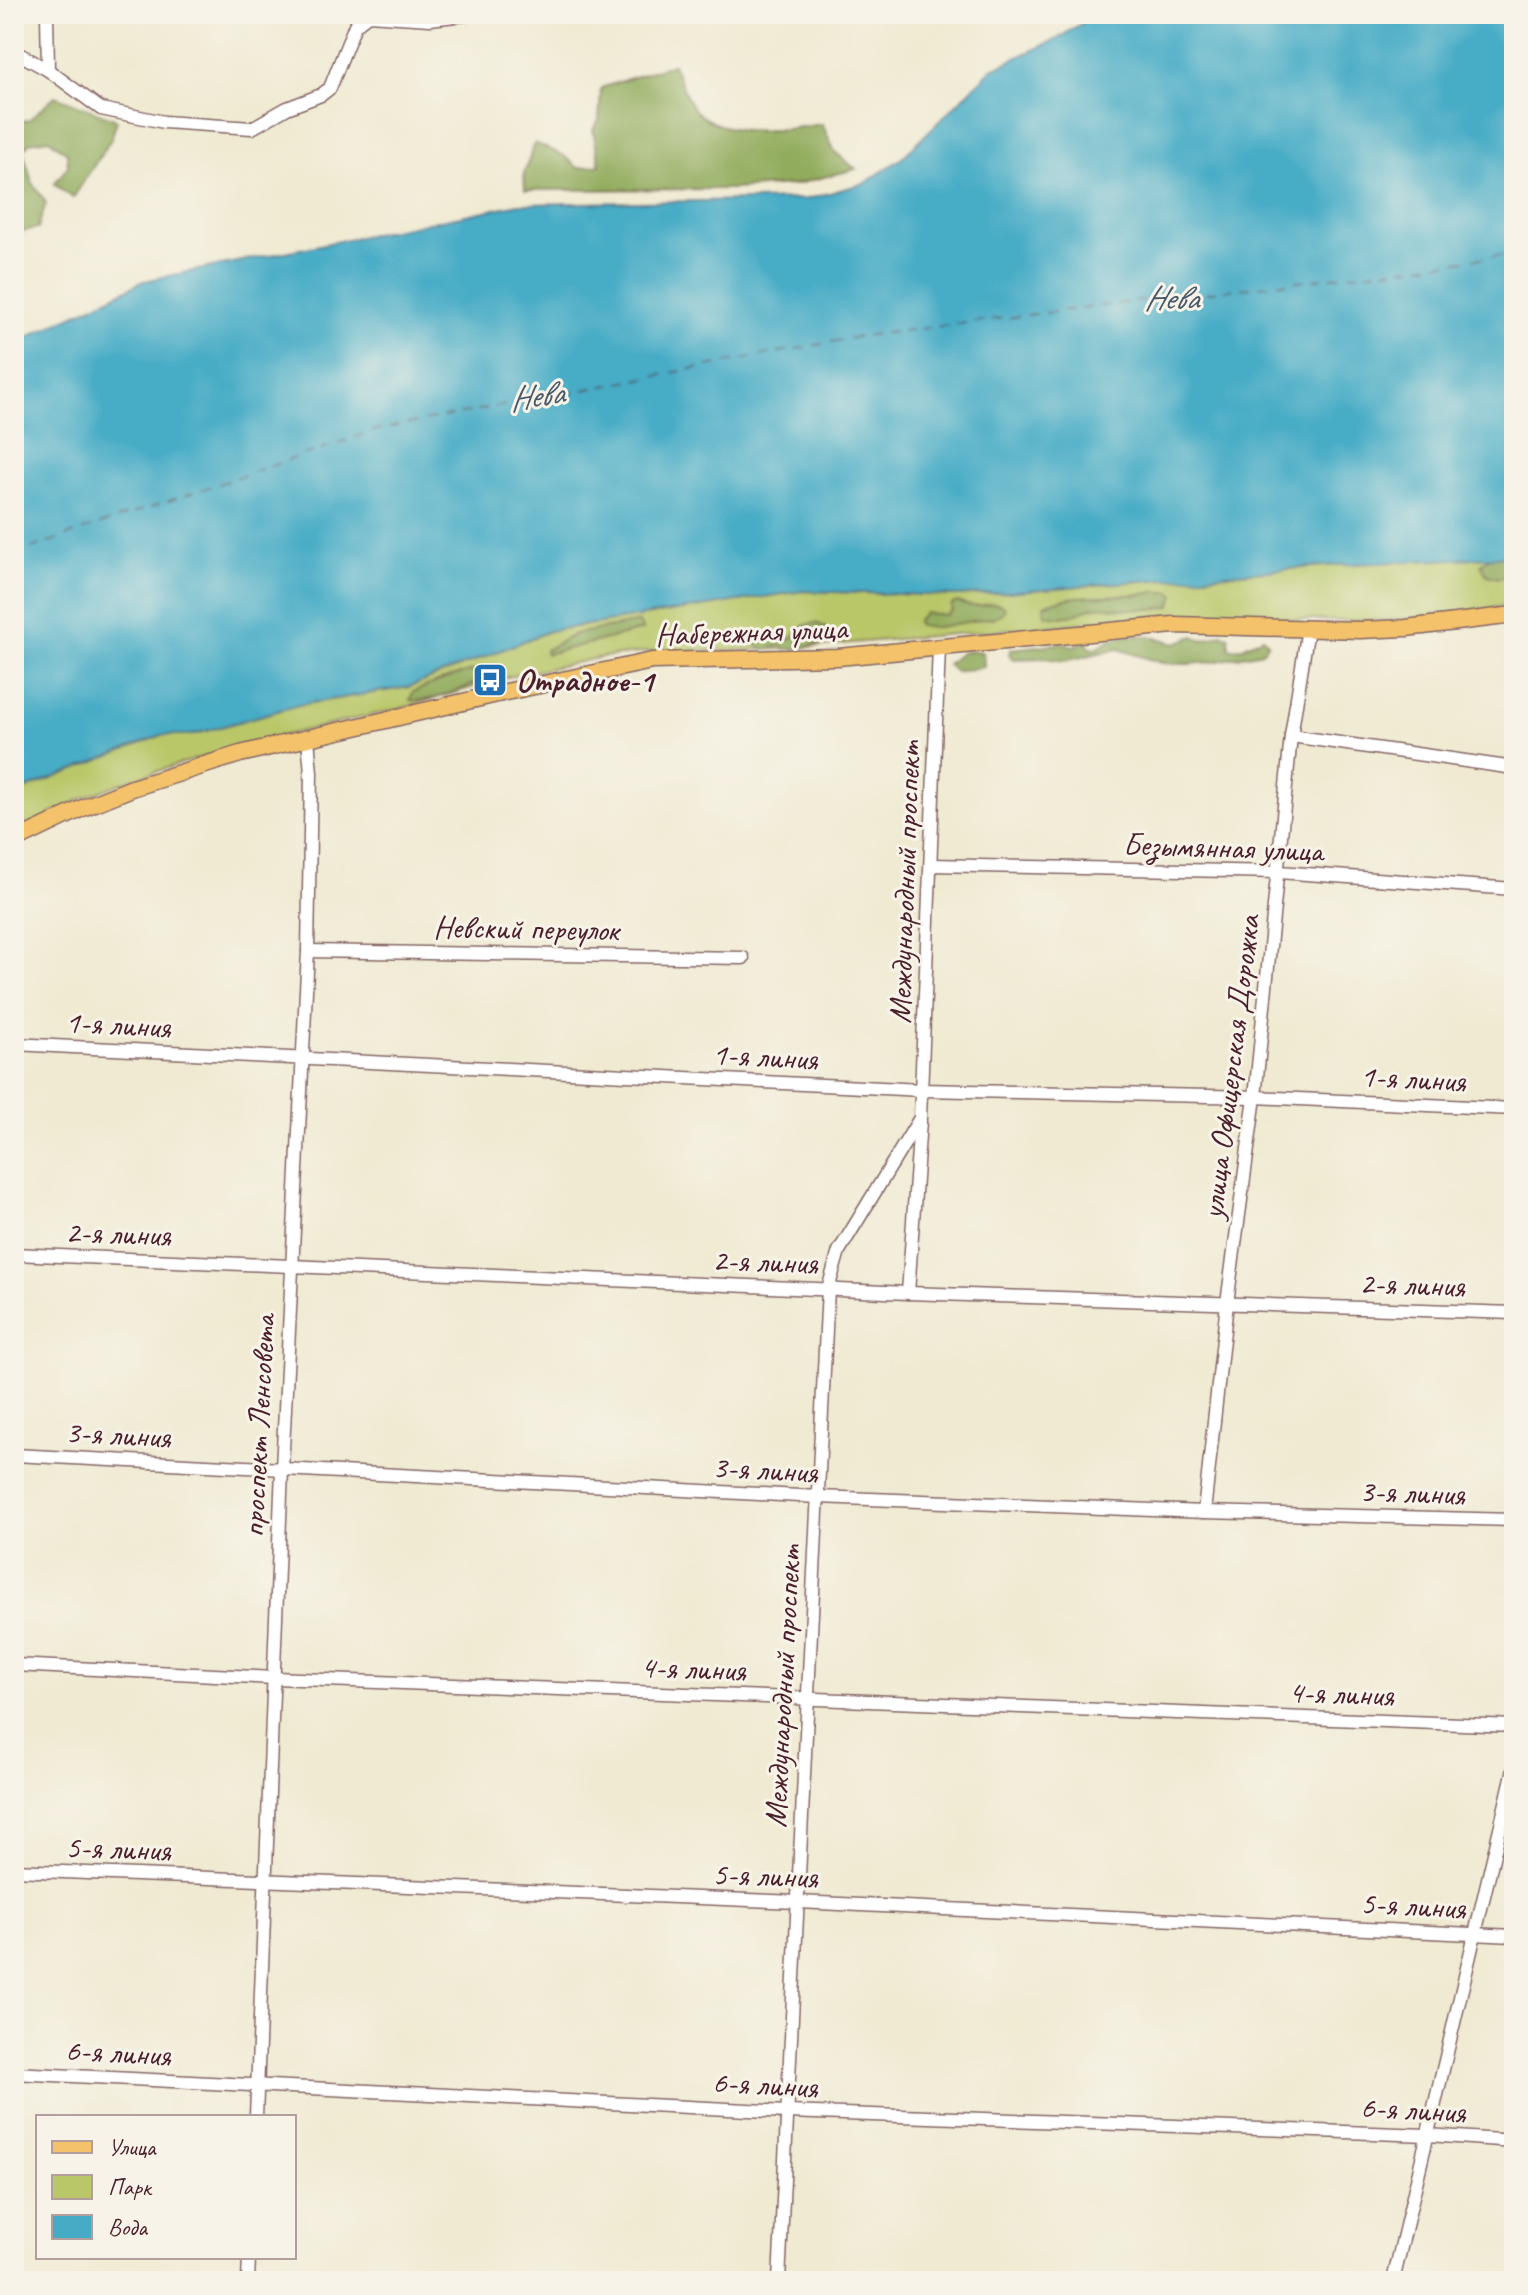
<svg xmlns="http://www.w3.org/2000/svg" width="1528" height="2295" font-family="Caveat,sans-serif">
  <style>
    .green { fill: #b9c769; stroke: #82734a; stroke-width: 2 }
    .forest { fill: #92ac5d; stroke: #6e6644; stroke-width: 2 }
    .water { fill: #46acc6; stroke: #486678; stroke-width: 2 }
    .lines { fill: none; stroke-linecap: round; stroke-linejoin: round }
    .ferry { stroke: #485769; stroke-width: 2; stroke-dasharray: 10 8; stroke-linecap: butt }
    .minor-casing { stroke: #846665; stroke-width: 15 }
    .major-casing { stroke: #846665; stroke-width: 19 }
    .minor { stroke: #fff; stroke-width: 12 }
    .major { stroke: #f3c26a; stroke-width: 16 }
    .labels { text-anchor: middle; stroke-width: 6; stroke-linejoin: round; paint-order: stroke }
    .street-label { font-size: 32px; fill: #4a1f2b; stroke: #f7f3e8 }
    .poi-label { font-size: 32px; font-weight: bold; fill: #4a1f2b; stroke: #f7f3e8; text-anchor: start }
    .water-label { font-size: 34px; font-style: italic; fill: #485769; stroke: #f7f3e8 }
  </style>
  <rect width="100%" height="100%" fill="#f7f3e8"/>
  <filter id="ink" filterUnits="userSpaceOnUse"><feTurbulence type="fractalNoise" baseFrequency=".0125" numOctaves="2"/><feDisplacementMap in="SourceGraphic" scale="16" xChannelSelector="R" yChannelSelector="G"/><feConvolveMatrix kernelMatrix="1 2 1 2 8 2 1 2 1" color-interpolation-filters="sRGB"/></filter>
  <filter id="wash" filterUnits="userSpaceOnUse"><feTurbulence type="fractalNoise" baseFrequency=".006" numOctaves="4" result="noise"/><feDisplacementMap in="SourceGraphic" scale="32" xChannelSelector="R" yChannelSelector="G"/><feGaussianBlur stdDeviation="1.8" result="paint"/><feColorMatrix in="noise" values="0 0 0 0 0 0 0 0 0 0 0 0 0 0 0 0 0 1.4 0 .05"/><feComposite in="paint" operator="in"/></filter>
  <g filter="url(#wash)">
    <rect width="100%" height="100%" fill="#f0ead2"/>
    <polygon class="green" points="1491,555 1514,556 1514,605 1400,620 1342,621 1172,615 785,649 649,652 603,657 508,677 403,708 238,746 129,780 81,799 14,832 14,796 31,787 162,735 192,735 298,705 409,687 549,631 802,591 959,596 1335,565"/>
    <g class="forest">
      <path d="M673 64C679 78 685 98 695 110 723 140 786 130 822 124L835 152 856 169 793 185 731 189 525 190 524 173 535 143 563 155 578 168 600 165 593 130 599 120 601 88Z"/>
      <polygon points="55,96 117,120 111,139 73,198 54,184 68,166 67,153 49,139 30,142 23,150 32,182 46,203 38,228 14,233 14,122 29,120"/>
      <polygon points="1491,555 1514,556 1514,575 1498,578 1487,575 1481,565"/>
      <path d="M1155 592H1170L1175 595 1171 606C1158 610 1140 609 1126 609 1116 609 1104 605 1094 607 1075 612 1066 622 1045 614L1044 609 1045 605C1077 590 1121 600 1155 592Z"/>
      <path d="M958 602C980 613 988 597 1005 607L1003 612 995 617 938 627H923L917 624V620L925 613 946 615 952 610 951 606 954 603Z"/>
      <polygon points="639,622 643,630 546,654 545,650 575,634"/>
      <path d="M816 623 827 628 832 635 827 642C816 643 796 651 787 649 785 649 783 646 781 646 768 646 771 654 756 645L757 642 772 637 790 640 805 625Z"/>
      <path d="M1222 634 1229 637V649L1241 648 1263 637 1268 643 1262 652 1212 662 1187 664 1162 663 1118 649 1064 661 1045 658 1013 659 1009 654 1011 649 1064 643 1073 646 1086 642 1090 648 1097 649C1114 630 1154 634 1174 644L1194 636 1203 640Z"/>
      <polygon points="978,651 983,653 984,667 955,672 947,664 962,652"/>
      <path d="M483 669 487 673C478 687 426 703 410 700L413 692C433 683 462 672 483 669Z"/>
    </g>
    <polygon class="water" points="1096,14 1514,14 1514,556 1335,565 959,596 802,591 549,631 409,687 298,705 192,735 162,735 31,787 14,796 14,344 144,281 519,204 808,199 865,183 902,158 992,69 1057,39"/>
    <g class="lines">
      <polyline class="ferry" points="14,554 376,430 863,336 1514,254"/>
    </g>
  </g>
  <g filter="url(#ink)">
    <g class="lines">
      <g class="minor-casing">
        <g id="minor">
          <polyline points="47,14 48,70"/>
          <polyline points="14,51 48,70 101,109 164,122 252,128 287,108 321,95 330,88 355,25 368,15 430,19 472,14"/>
          <polyline points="1291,736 1514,768"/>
          <polyline points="931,865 1279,872 1514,889"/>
          <polyline points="308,951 743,958"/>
          <polyline points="14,1044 922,1090 1255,1097 1514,1109"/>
          <polyline points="14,1254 908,1293 1514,1313"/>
          <polyline points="908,1293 920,1121"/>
          <polyline points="14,1455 818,1497 1204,1512 1514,1520"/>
          <polyline points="1204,1512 1227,1303 1255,1097 1291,736 1308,628"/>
          <polyline points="14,1665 274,1678 1514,1726"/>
          <polyline points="14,1870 798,1902 1514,1936"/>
          <polyline points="14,2073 787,2112 1428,2135 1514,2141"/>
          <polyline points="256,2117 282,1469 308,951 311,773 308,738"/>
          <polyline points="248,2281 249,2257"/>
          <polyline points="779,2281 828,1289 839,1251 920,1118 939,648"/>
          <polyline points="1393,2281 1514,1769"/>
        </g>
      </g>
      <g class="major-casing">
        <polyline id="major" points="14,841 85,807 132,788 240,754 506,692 652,661 838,657 1174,625 1360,630 1406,628 1514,615"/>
      </g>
      <use href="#minor" class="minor"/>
      <use href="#major" class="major"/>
    </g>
  </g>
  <defs>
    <g id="bus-square" transform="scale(1.8)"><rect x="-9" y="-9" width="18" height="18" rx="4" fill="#1f6fb2" stroke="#f7f3e8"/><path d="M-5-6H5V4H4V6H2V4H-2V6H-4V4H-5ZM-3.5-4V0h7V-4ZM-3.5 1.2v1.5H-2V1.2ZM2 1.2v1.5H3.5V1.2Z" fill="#fff"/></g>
  </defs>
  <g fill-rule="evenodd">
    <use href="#bus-square" x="490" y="680"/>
  </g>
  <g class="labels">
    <g class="street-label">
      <text transform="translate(751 631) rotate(-2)" y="11">Набережная улица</text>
      <text transform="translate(1223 847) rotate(2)" y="11">Безымянная улица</text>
      <text transform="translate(904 882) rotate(-88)" y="11">Международный проспект</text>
      <text transform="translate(526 928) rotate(1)" y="11">Невский переулок</text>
      <text transform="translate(118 1024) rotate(3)" y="11">1-я линия</text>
      <text transform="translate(765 1056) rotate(3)" y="11">1-я линия</text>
      <text transform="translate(1230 1067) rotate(-83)" y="11">улица Офицерская Дорожка</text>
      <text transform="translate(1413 1078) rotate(3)" y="11">1-я линия</text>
      <text transform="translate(118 1233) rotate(2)" y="11">2-я линия</text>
      <text transform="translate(765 1261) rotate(2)" y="11">2-я линия</text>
      <text transform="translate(1412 1284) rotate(2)" y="11">2-я линия</text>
      <text transform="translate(258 1426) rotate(-87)" y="11">проспект Ленсовета</text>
      <text transform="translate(118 1434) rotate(3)" y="11">3-я линия</text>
      <text transform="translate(765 1469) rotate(3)" y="11">3-я линия</text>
      <text transform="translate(1412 1492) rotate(2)" y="11">3-я линия</text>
      <text transform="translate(693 1668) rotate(2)" y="11">4-я линия</text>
      <text transform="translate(782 1686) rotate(-87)" y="11">Международный проспект</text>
      <text transform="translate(1341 1693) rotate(2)" y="11">4-я линия</text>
      <text transform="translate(118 1848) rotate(2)" y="11">5-я линия</text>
      <text transform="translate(765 1875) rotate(2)" y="11">5-я линия</text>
      <text transform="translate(1413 1905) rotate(3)" y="11">5-я линия</text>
      <text transform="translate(118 2052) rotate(3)" y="11">6-я линия</text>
      <text transform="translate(765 2084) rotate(3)" y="11">6-я линия</text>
      <text transform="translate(1413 2109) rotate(3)" y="11">6-я линия</text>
    </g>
    <g class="poi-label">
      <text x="516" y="691">Отрадное-1</text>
    </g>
    <g class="water-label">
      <text x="1171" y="309">Нева</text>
      <text transform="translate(536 395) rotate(-8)" y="12">Нева</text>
    </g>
  </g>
  <rect width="1528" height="2295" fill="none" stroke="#f7f3e8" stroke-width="48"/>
  <rect x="36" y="2115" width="260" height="144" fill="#f7f3e8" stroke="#b29e9c" stroke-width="2"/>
  <rect x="52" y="2141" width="40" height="12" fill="#f3c26a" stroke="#b29e9c" stroke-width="2"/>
  <text x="108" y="2155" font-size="24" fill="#4a1f2b">Улица</text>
  <rect x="52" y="2175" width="40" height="24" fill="#b9c769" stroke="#b29e9c" stroke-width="2"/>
  <text x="108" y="2195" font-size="24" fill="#4a1f2b">Парк</text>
  <rect x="52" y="2215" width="40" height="24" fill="#46acc6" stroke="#b29e9c" stroke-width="2"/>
  <text x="108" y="2235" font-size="24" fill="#4a1f2b">Вода</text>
</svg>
